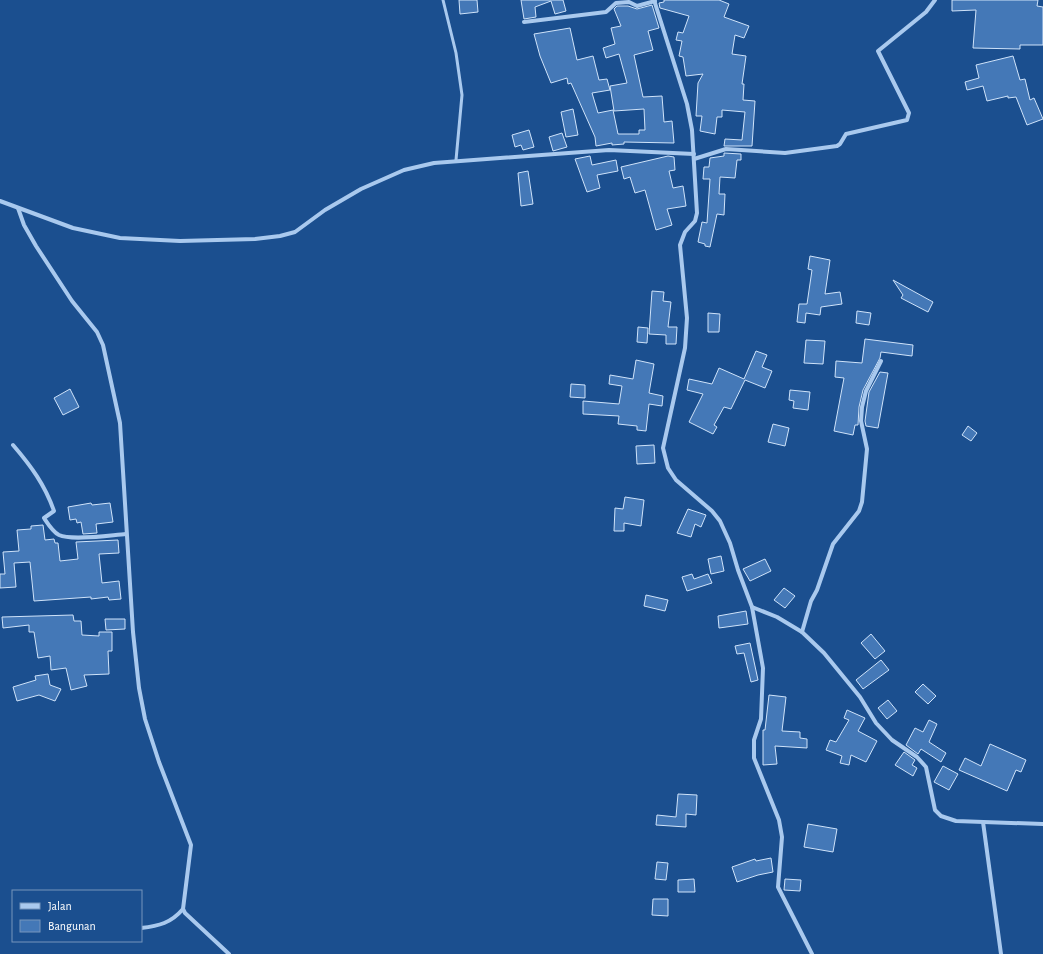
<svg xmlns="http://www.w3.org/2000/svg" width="1043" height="954" font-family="'Alegreya Sans',sans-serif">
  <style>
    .building { fill: #4478b7; stroke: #cfe3fa }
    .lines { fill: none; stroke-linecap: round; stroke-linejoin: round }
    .service { stroke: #a9c9ee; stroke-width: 3 }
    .minor { stroke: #a9c9ee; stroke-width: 4 }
  </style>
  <rect width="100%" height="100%" fill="#1b4f8f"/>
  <g class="building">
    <polygon points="459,0 477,0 478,12 460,14"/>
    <polygon points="521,0 563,0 566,11 555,14 551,1 535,7 536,17 524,19"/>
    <polygon points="664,0 719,0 729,4 724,17 749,26 744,38 735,35 732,54 746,56 742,84 744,84 743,100 755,101 752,146 724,146 725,139 742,140 745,112 722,110 722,117 717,117 715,134 700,131 702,116 696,116 698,83 703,74 686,76 683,57 679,56 682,41 676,40 678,32 683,33 689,16 660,8 659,3 664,2"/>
    <polygon points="952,0 1038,0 1037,6 1043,7 1043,45 1020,45 1020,49 973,48 976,10 952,11"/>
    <polygon points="652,5 659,28 648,31 653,50 634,55 643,97 662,96 664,122 672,121 674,143 624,142 624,144 612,145 612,143 596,146 595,137 571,83 568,84 567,78 551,83 540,56 534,34 570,28 577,60 593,56 599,80 607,79 610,90 592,93 598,113 613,110 618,134 639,134 639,130 645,130 644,109 614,111 610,86 627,83 619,54 606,58 603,48 615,44 611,28 621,26 614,9 617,6 628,6 637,9"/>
    <polygon points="1013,56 1020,80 1025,79 1030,100 1034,98 1043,119 1027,125 1016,97 1008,98 1008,96 987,101 983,86 967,90 965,82 979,78 976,65"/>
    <polygon points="573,109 578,135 566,137 561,112"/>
    <polygon points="529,130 534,147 523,150 521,145 515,147 512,135"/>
    <polygon points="562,133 567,147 553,151 549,137"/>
    <polygon points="724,153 741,154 741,160 737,160 735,178 720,177 719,194 725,194 724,215 717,214 710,247 705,246 705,244 698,242 702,222 707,223 710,179 703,179 704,167 709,167 710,158 724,156"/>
    <polygon points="590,156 592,165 616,160 618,171 597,175 600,188 587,192 575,159"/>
    <polygon points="668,156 674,157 675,170 669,171 673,188 683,186 686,206 667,209 672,225 656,230 645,190 635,193 630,177 624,179 621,167"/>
    <polygon points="528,171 533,204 521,206 518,173"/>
    <polygon points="810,256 830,260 825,294 840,292 842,304 821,307 820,315 806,313 805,323 797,322 799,304 807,304 812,270 808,269"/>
    <polygon points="893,280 933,302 928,312 901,298 903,295"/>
    <polygon points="652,291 664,292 663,301 671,302 668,327 677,327 676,344 666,344 666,335 649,334"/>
    <polygon points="857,311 871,313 869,325 856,323"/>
    <polygon points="708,313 720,314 719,332 708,332"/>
    <polygon points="638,327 648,328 647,343 637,342"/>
    <polygon points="865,339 913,345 912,356 881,352 880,358 863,390 859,407 858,425 855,425 853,435 834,431 844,378 835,377 836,361 862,363"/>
    <polygon points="806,340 825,341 823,364 804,363"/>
    <polygon points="756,351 767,355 762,367 772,371 765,388 745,380 731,409 724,407 714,425 717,427 713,434 689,422 703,394 687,390 689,379 712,384 719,368 744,379"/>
    <polygon points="636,360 654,364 649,393 663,396 662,406 649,404 646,431 637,430 637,426 618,424 619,416 583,414 583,401 619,404 622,386 609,384 610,375 633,379"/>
    <polygon points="880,372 888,373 878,428 866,426 865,421 869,392"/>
    <polygon points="571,384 585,385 585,398 570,397"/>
    <polygon points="70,389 79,407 63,415 54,398"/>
    <polygon points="790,390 810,392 808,410 793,408 794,401 789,400"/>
    <polygon points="773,424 789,428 785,446 768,442"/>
    <polygon points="968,426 977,433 971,441 962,435"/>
    <polygon points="654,445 655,463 637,464 636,446"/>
    <polygon points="625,497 644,500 641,526 624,523 624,531 614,531 615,508 623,509"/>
    <polygon points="91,503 92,505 110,503 113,522 96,524 97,533 83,534 81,522 77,523 76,519 70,520 68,507"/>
    <polygon points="688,509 706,515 701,527 695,524 691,537 677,533"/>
    <polygon points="43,525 45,540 54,539 55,543 58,543 60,561 78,559 76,542 118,540 119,553 99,554 102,583 119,581 121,599 109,600 108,597 91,599 91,597 34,601 30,562 14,563 16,587 0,588 0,574 5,574 3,552 19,551 17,530 31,529 31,526"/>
    <polygon points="721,556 724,571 711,574 708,559"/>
    <polygon points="765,559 771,571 750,581 743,569"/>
    <polygon points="692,574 694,579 708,574 712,583 687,591 682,577"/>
    <polygon points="784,588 795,596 785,608 774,600"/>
    <polygon points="646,595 668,600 665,611 644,606"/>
    <polygon points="746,611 748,624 719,628 718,616"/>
    <polygon points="73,615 74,621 81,621 82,635 99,636 99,632 112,632 112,651 108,651 109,674 84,675 87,686 71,690 66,668 51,670 50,656 38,658 34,632 29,632 29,625 3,628 2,617"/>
    <polygon points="105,619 125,619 125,629 106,630"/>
    <polygon points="871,634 885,651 875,659 861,643"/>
    <polygon points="750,643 758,680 751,682 744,653 737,654 735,646"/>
    <polygon points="881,660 889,670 863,689 856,680"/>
    <polygon points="48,674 50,685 61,689 55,701 39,695 17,701 13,687 36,680 35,676"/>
    <polygon points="923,684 936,696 928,704 915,692"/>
    <polygon points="769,695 786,697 782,731 800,732 800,738 807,739 807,748 775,746 777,764 763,765 763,730 765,730"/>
    <polygon points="888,700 897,711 887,719 878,708"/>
    <polygon points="847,710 865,718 858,731 877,741 866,762 851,755 849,765 840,763 842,756 826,750 830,740 836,742 849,720 844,718"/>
    <polygon points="929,720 937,724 929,742 946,753 941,762 921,749 918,754 906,745 915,728 923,732"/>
    <polygon points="990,744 1026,760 1021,772 1016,770 1007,791 959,770 965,758 981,766"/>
    <polygon points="904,752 915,760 912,765 917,768 913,776 895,765"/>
    <polygon points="943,766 958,774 949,790 934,782"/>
    <polygon points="678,794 697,795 696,815 686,814 686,827 656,825 657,815 676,817"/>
    <polygon points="808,824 837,829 833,852 804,847"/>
    <polygon points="771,858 773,872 758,875 737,882 732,867 755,859 756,861"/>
    <polygon points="657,862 668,863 666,880 655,879"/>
    <polygon points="694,879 695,892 678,892 678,880"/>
    <polygon points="785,879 801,880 800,891 784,890"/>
    <polygon points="653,899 668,899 668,916 652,915"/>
  </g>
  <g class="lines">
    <polyline class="service" points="443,0 456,53 462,95 456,160"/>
    <g class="minor">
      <polyline points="654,0 687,104 692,130 697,213 695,221 685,232 680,245 687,318 685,348 663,448 668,468 676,480 712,511 720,521 730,543 738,570 752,607 763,668 761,719 754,740 754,758 779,820 782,837 778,887 812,954"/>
      <polyline points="524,22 606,12 616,3 629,2 637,6 655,1"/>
      <polyline points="694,159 726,149 785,153 837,146 840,144 846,134 907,120 909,113 878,51 926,12 935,0"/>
      <polyline points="0,201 73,228 120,238 180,241 255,239 280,236 295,232 325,210 361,189 404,170 434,163 609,150 694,154"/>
      <polyline points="18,208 24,225 36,246 72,301 97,332 103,345 120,423 133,632 139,688 145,719 159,762 191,845 183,909 185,913 229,954"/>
      <path d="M13 445C31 466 45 485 54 511L44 518C48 524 53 532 59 535 72 541 111 535 126 534"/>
      <polyline points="752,607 777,617 802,632 824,653 860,697 876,723 892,740 917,757 926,767 935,810 941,816 956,821 1043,824"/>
      <polyline points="802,632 811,601 817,590 833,544 859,511 862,502 867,449 861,421 862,407 866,391 881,361"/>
      <polyline points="983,822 1001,954"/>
      <path d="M141 928C159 926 171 923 183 909"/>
    </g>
  </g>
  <rect x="12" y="890" width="130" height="52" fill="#1b4f8f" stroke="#7695bc"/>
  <rect x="20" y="903" width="20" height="6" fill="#a9c9ee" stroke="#7695bc"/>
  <text x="48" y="910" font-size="12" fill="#ffffff">Jalan</text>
  <rect x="20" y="920" width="20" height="12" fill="#4478b7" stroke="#7695bc"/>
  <text x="48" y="930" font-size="12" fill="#ffffff">Bangunan</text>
</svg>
